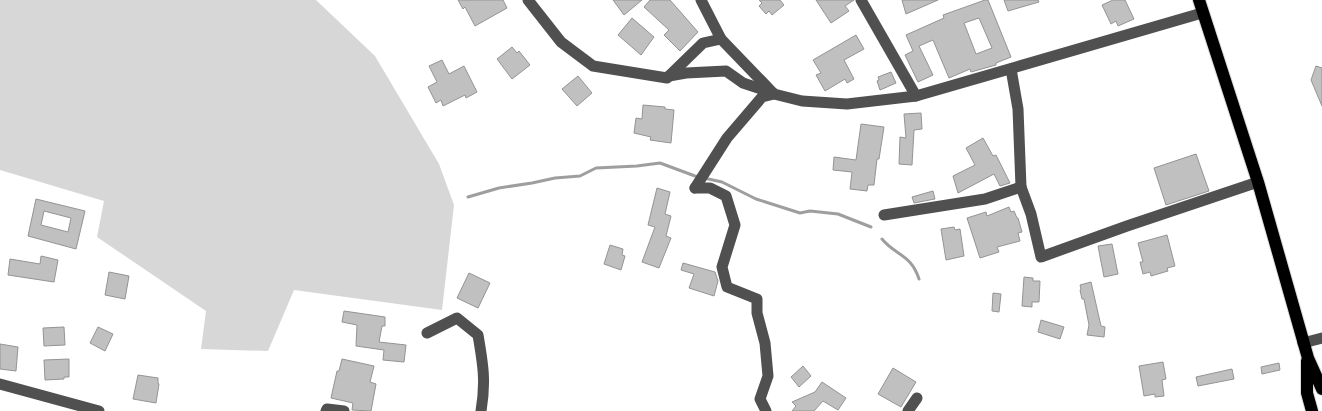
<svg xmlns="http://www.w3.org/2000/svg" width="1322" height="411" font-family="Montserrat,sans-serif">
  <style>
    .green { fill: #d7d7d7 }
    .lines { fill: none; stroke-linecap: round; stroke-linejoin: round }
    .stream { stroke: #9e9e9e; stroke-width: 3 }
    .building { fill: #c0c0c0; stroke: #949494; fill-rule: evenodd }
    .major-casing { stroke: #dbdbdb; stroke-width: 14 }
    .minor { stroke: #505050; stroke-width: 11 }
    .major { stroke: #000; stroke-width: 12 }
  </style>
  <rect width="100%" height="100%" fill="#fff"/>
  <polygon class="green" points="0,0 316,0 375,56 439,164 454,205 442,310 294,290 268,351 201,349 206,311 97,237 104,201 0,170"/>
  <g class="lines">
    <g class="stream">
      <polyline points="468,197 499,188 532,183 555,178 580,176 596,168 637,166 660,163 695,176 722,182 756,199 800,213 810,211 838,214 871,227"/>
      <path d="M882 239C896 256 911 254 919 279"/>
    </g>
  </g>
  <g class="building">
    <polygon points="458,0 503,0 507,8 475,26 465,7 463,9"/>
    <polygon points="613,0 642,0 624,15"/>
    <polygon points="650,0 670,0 698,32 680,51 664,35 669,30 644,7"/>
    <polygon points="759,0 780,0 784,5 772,15 769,11 766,14 759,6 762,3"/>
    <polygon points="816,0 854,0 845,6 849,11 831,23"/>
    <polygon points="902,0 938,0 906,14"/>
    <path d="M985 0H988L1011 57 996 63V65L971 72 970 69 949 78 933 40 919 46 933 75 918 82 905 55 913 51 906 35 944 18 943 15ZM979 18 992 48 976 54 964 23Z"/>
    <polygon points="1004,0 1038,0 1039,2 1008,11"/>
    <polygon points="1113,0 1125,0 1134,19 1118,26 1116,21 1111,24 1102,5"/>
    <polygon points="632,18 654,37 641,55 618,35"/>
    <polygon points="856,35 864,49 844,60 854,79 847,83 845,79 825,91 816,75 821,73 813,60"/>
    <polygon points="512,47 517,53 519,51 530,65 512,79 497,59"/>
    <polygon points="442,60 449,74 464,66 477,92 466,98 465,95 443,106 441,100 436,103 428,87 437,82 429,66"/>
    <polygon points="1316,66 1322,68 1322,106 1311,80"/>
    <polygon points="891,72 896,83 880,90 877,81 879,80 878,77"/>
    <polygon points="578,76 592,93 577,106 562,89"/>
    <polygon points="643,105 665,107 665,109 674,110 671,143 650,140 651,137 634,133 636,118 642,119"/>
    <polygon points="921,113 922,129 914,130 912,165 899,164 900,137 906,138 904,114"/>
    <polygon points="861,124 884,127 879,159 877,159 874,185 868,185 867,191 850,189 852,172 833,170 834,157 856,160"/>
    <polygon points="983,138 993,156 996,155 1010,183 1000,186 994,174 958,193 953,176 975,165 966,148"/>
    <polygon points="1196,154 1209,191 1166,205 1154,168"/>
    <polygon points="657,188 670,192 665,214 671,216 666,236 671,238 659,268 642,262 655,227 648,225"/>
    <polygon points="933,191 935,199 914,203 912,197"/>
    <path d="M36 199 85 211 76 249 28 236ZM44 211 71 218 68 232 41 225Z"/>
    <polygon points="1009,207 1011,212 1014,211 1017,218 1018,218 1022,232 1018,233 1020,241 997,247 999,252 980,258 967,218 986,212 987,216"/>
    <polygon points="954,227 955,230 960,229 964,256 946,260 941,229"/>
    <polygon points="1167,235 1175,266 1167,268 1168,271 1151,276 1150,272 1143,274 1140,262 1143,262 1138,243"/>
    <polygon points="1112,244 1118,274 1104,277 1098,246"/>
    <polygon points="610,245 623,249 622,255 625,256 621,270 604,264"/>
    <polygon points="41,256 58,260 54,282 8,275 10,259 40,264"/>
    <polygon points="683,263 715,272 718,281 714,296 689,288 694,274 681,270"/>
    <polygon points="109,272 129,276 125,299 105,295"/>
    <polygon points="469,273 490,283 478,308 457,298"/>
    <polygon points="1024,277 1033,278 1033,281 1040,281 1039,302 1032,302 1032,307 1022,306"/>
    <polygon points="1091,282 1101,326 1105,327 1104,337 1087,335 1089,325 1084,299 1082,299 1080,290 1081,289 1080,285"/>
    <polygon points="993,293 1001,294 999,312 992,311"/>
    <polygon points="344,311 385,317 385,326 382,326 379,342 406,345 404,362 383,360 384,350 356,346 357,325 342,322"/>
    <polygon points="1041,320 1064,327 1060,339 1038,332"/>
    <polygon points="64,327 65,345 44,346 43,328"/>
    <polygon points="98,327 113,334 105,351 90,343"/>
    <polygon points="0,344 18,347 16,371 0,369"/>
    <polygon points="69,359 69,377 64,377 64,379 45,380 44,360"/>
    <polygon points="342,359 374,366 370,382 376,384 371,411 352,410 353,403 331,398 337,371 339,371"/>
    <polygon points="1163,362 1166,379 1162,380 1164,396 1155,397 1155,394 1144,396 1139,366"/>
    <polygon points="1279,363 1280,370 1262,374 1261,367"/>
    <polygon points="803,366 811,376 799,387 791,377"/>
    <polygon points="893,368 916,382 901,407 878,394"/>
    <polygon points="1232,369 1234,379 1198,386 1196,377"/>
    <polygon points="138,375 158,378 158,383 159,384 156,403 133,399"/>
    <polygon points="822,382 846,398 838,410 823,401 814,411 792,411 796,406 792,402 815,392"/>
  </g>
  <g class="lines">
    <g class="major-casing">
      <g id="major">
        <polyline points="1199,0 1258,182 1308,358 1322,389"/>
        <polyline points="1307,361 1307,393 1312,411"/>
      </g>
    </g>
    <g class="minor">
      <polyline points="528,0 561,42 593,66 667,78 703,43 721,39 774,94 802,101 847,104 916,96 1202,13"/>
      <polyline points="701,0 721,39"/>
      <polyline points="861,0 916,96"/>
      <polyline points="1011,69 1018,109 1021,187"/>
      <polyline points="669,76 686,73 726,71 743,83 773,93"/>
      <polyline points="695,188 710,188 726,196 735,225 722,267 727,287 757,299 757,313 765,343 768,376 760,399 766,411"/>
      <polyline points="695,188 727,138 762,97 774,94"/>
      <polyline points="884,215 985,199 1021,187 1031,214 1041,257 1127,226 1258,182"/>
      <path d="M427 333 457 318 478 335C483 364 486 382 481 411"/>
      <polyline points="1303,343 1322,338"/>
      <polyline points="0,384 99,411"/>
      <polyline points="326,411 327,409 344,411"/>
      <polyline points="908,411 917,398"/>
    </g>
    <use href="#major" class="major"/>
  </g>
</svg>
